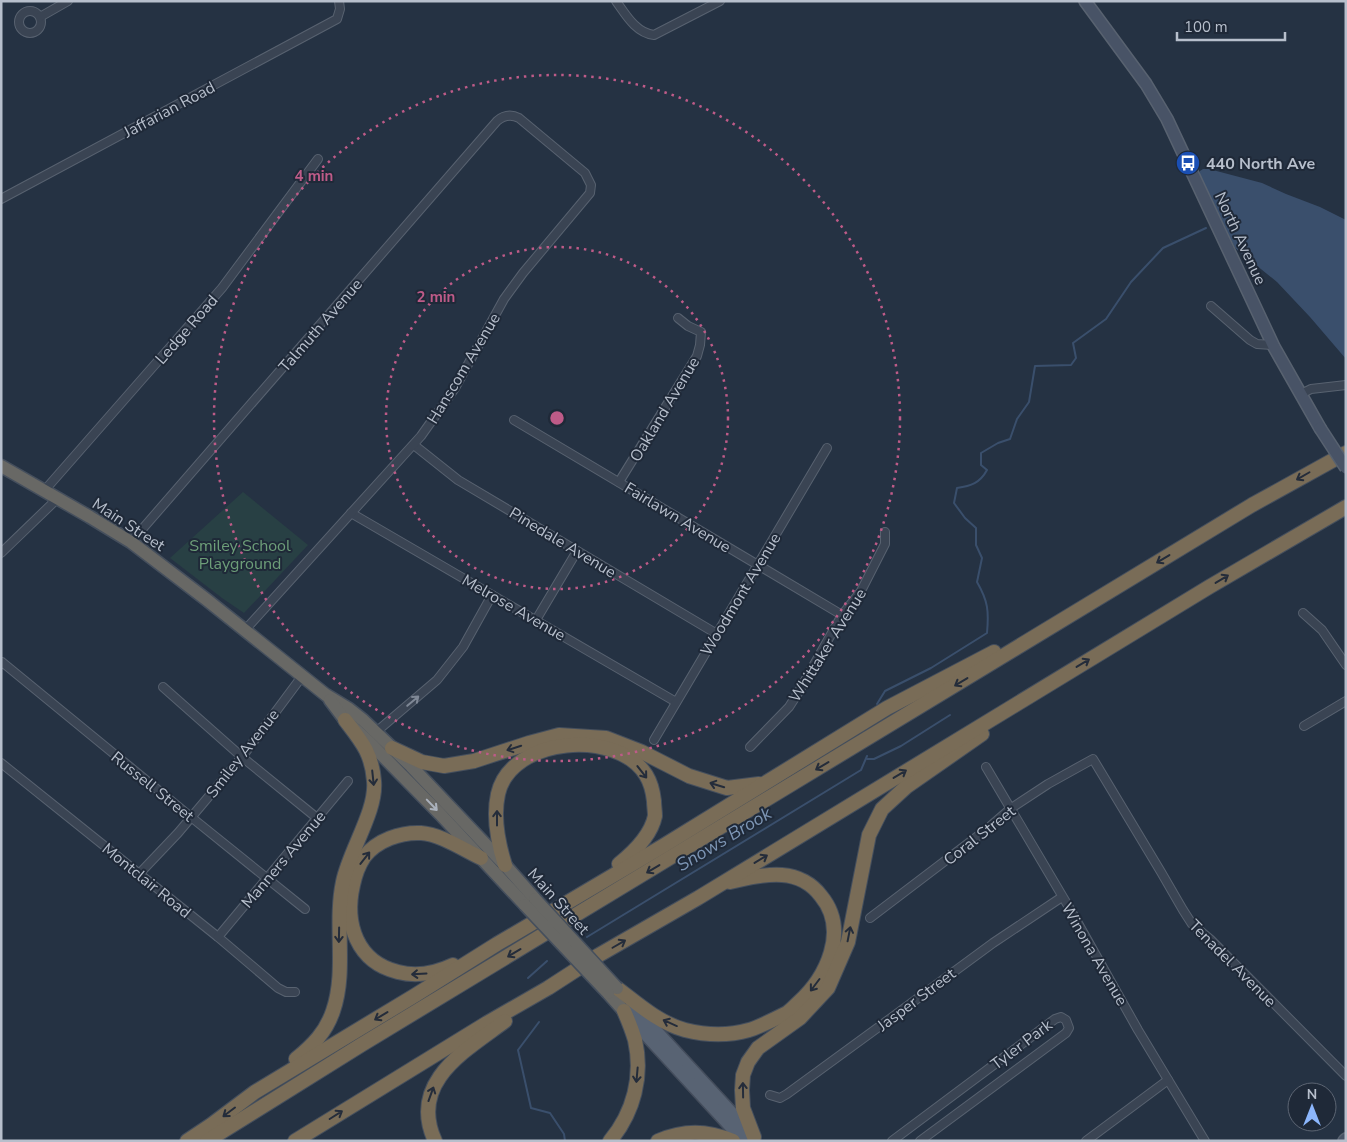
<svg xmlns="http://www.w3.org/2000/svg" width="1347" height="1142" font-family="'Nunito Sans',sans-serif">
  <style>
    .green { fill: #284044 }
    .water { fill: #3a4f6c }
    .lines { fill: none; stroke-linecap: round; stroke-linejoin: round }
    .stream { stroke: #3a4f6c; stroke-width: 2 }
    .minor-casing { stroke: #586270; stroke-width: 10 }
    .secondary-casing { stroke: #586270; stroke-width: 14 }
    .primary-casing { stroke: #444d5c; stroke-width: 15 }
    .trunk-casing { stroke: #454f5d; stroke-width: 15 }
    .motorway-casing { stroke: #454f5d; stroke-width: 16 }
    .minor { stroke: #3a4453; stroke-width: 8 }
    .secondary { stroke: #485366; stroke-width: 11 }
    .primary { stroke: #586373; stroke-width: 12 }
    .trunk { stroke: #686865; stroke-width: 12 }
    .motorway { stroke: #796c57; stroke-width: 14 }
    .secondary-bridge-casing { stroke: #586270; stroke-width: 14; stroke-linecap: butt }
    .trunk-bridge-casing { stroke: #454f5d; stroke-width: 15; stroke-linecap: butt }
    .secondary-bridge { stroke: #485366; stroke-width: 11 }
    .trunk-bridge { stroke: #686865; stroke-width: 12 }
    .oneway { stroke: #242c3a }
    .oneway2 { stroke: #7f8896 }
    .oneway3 { stroke: #abb2bd }
    .ring { fill: none; stroke: #be5b88; stroke-width: 2.5; stroke-dasharray: 2.5 5 }
    .labels { text-anchor: middle; stroke-width: 4; stroke-linejoin: round; paint-order: stroke }
    .street-label { font-size: 16px; fill: #b7bfcc; stroke: #1f2938 }
    .poi-label { font-size: 16px; font-weight: bold; fill: #b7bfcc; stroke: #1f2938; text-anchor: start }
    .park-label { font-size: 16px; fill: #6d9e79; stroke: #1f2938 }
    .water-label { font-size: 18px; font-style: italic; fill: #7d95b4; stroke: #1f2938 }
    .centre { fill: #be5b88; stroke: #1f2938; stroke-width: 2.5 }
    .ring-label { font-size: 15px; text-anchor: middle; font-weight: bold; fill: #be5b88; stroke: #1f2938; stroke-width: 4; stroke-linejoin: round; paint-order: stroke }
  </style>
  <rect width="100%" height="100%" fill="#253243"/>
  <polygon class="green" points="243,492 308,545 244,613 222,598 170,558"/>
  <polygon class="water" points="1203,169 1209,169 1262,183 1286,194 1320,207 1346,220 1346,359 1310,317 1277,282 1235,248 1199,174 1200,171"/>
  <g class="lines">
    <g class="stream">
      <path d="M877 704 885 691 931 668 987 633C989 611 988 601 977 582L982 558 976 545V528L965 518 954 503 957 488C971 486 980 483 987 470L981 465V453L998 443 1010 439 1017 419 1029 402 1035 366 1071 365 1076 358 1073 343 1106 319 1131 282 1163 248 1206 228"/>
      <polyline points="867,759 874,759 901,746 950,715"/>
      <polyline points="587,937 861,770 867,756"/>
      <polyline points="528,978 547,961"/>
      <polyline points="539,1022 518,1050 531,1108 550,1113 564,1134 565,1141"/>
    </g>
    <g class="minor-casing">
      <g id="minor">
        <path d="M616 1C626 15 636 33 654 35L720 1"/>
        <circle cx="30" cy="22" r="11"/>
        <polyline points="40,17 68,1"/>
        <polyline points="1,199 337,19 340,9 339,1"/>
        <polyline points="1211,306 1250,340 1257,344 1273,345"/>
        <polyline points="1301,394 1311,389 1346,385"/>
        <polyline points="514,420 842,615"/>
        <polyline points="414,445 458,480 717,634"/>
        <polyline points="619,482 697,356 700,345 701,332 688,326 678,318"/>
        <polyline points="44,491 222,288 318,159"/>
        <polyline points="351,513 676,702"/>
        <path d="M131 542 497 121C504 115 511 114 519 118L585 173 591 185 590 193 523 273 504 299 455 388 421 436 245 630"/>
        <polyline points="1,553 57,499"/>
        <polyline points="1303,613 1322,630 1346,665"/>
        <polyline points="536,620 577,551"/>
        <polyline points="1,664 2,662 191,817 305,909"/>
        <polyline points="163,687 242,757 317,818"/>
        <polyline points="1304,726 1346,701"/>
        <polyline points="376,732 437,680 463,647 492,595"/>
        <polyline points="654,740 827,448"/>
        <polyline points="750,747 789,707 798,693 842,615 861,591 885,544 885,532"/>
        <polyline points="1,763 218,937 278,988 286,992 295,992"/>
        <polyline points="986,767 1070,909 1138,1030 1205,1141"/>
        <polyline points="139,874 178,833 242,757 303,675"/>
        <polyline points="870,918 987,829 1010,809 1048,784 1093,759 1161,872 1183,910 1192,924 1210,939 1346,1076"/>
        <polyline points="218,937 348,781"/>
        <polyline points="770,1095 780,1098 787,1094 891,1018 993,943 1062,897"/>
        <polyline points="892,1141 1055,1019 1061,1017 1066,1020 1069,1028 1066,1033 920,1141"/>
        <polyline points="1086,1141 1168,1080"/>
      </g>
    </g>
    <g class="secondary-casing">
      <g id="secondary">
        <polyline points="1085,1 1146,84 1167,119 1274,347 1320,428"/>
        <polyline points="1344,1141 1346,1139"/>
      </g>
    </g>
    <g class="primary-casing">
      <g id="primary">
        <polyline points="632,1005 752,1135"/>
        <polyline points="626,1013 744,1141"/>
      </g>
    </g>
    <g class="trunk-casing">
      <g id="trunk">
        <polyline points="1,466 90,517 131,542 207,600 326,695 349,709 363,720 411,766 505,865 535,899"/>
        <polyline points="330,700 345,720 370,743 440,814 525,905"/>
        <polyline points="608,993 624,1011"/>
      </g>
    </g>
    <g class="motorway-casing">
      <g id="motorway">
        <polyline points="392,748 422,762 444,766 474,761 529,743 559,735 606,738 642,752 689,776 727,788 759,784"/>
        <path d="M505 865C498 843 493 817 498 794 511 736 618 729 646 775 651 783 653 792 654 801 654 806 655 811 655 816 651 835 634 852 619 864"/>
        <path d="M453 965C436 973 417 977 398 972 357 962 344 924 353 885 355 875 358 866 364 857 377 840 401 832 421 833 440 834 464 850 481 858"/>
        <path d="M617 988C638 1004 659 1023 685 1030 705 1035 728 1036 749 1030 757 1028 779 1017 787 1013 791 1010 795 1006 798 1003 827 977 849 930 821 896 812 884 798 876 782 875 764 874 747 878 730 882"/>
        <path d="M296 1059C313 1045 326 1032 333 1011 347 971 334 924 343 882 349 851 377 811 374 781 372 753 361 741 345 720"/>
        <polyline points="754,1137 743,1108 742,1090 743,1075 748,1062 758,1048 800,1018 828,988 848,942 869,835 882,809 906,787 982,734"/>
        <polyline points="187,1141 211,1125 255,1092 414,996 497,944 663,846 887,708 994,652"/>
        <polyline points="207,1141 361,1045 1252,505 1346,453"/>
        <polyline points="295,1141 487,1023 548,988 599,955 698,898 1209,587 1346,507"/>
        <path d="M435 1141C408 1082 465 1051 505 1021"/>
        <path d="M610 1141C634 1112 643 1076 635 1040 632 1030 628 1020 624 1011"/>
        <path d="M658 1141C684 1130 706 1130 733 1141"/>
      </g>
    </g>
    <use href="#minor" class="minor"/>
    <use href="#secondary" class="secondary"/>
    <use href="#primary" class="primary"/>
    <use href="#trunk" class="trunk"/>
    <use href="#motorway" class="motorway"/>
    <g class="secondary-bridge-casing">
      <polyline id="secondary-bridge" points="1320,428 1346,468"/>
    </g>
    <g class="trunk-bridge-casing">
      <g id="trunk-bridge">
        <polyline points="535,899 617,988"/>
        <polyline points="525,905 608,993"/>
      </g>
    </g>
    <use href="#secondary-bridge" class="secondary-bridge"/>
    <use href="#trunk-bridge" class="trunk-bridge"/>
  </g>
  <defs><path id="oneway-shaft" d="M-6 0H5M1.5-3L5.5 0L1.5 3" fill="none" stroke-width="1.6" stroke-linecap="round" stroke-linejoin="round" transform="scale(1.25)"/></defs>
  <g class="oneway">
    <use href="#oneway-shaft" transform="translate(1303 476) rotate(150)"/>
    <use href="#oneway-shaft" transform="translate(1163 559) rotate(149)"/>
    <use href="#oneway-shaft" transform="translate(1222 579) rotate(-31)"/>
    <use href="#oneway-shaft" transform="translate(1083 663) rotate(-31)"/>
    <use href="#oneway-shaft" transform="translate(961 682) rotate(149)"/>
    <use href="#oneway-shaft" transform="translate(514 748) rotate(162)"/>
    <use href="#oneway-shaft" transform="translate(822 766) rotate(149)"/>
    <use href="#oneway-shaft" transform="translate(642 772) rotate(52)"/>
    <use href="#oneway-shaft" transform="translate(900 774) rotate(-31)"/>
    <use href="#oneway-shaft" transform="translate(373 778) rotate(84)"/>
    <use href="#oneway-shaft" transform="translate(717 785) rotate(-163)"/>
    <use href="#oneway-shaft" transform="translate(497 818) rotate(-90)"/>
    <use href="#oneway-shaft" transform="translate(365 858) rotate(-52)"/>
    <use href="#oneway-shaft" transform="translate(761 859) rotate(-31)"/>
    <use href="#oneway-shaft" transform="translate(653 869) rotate(149)"/>
    <use href="#oneway-shaft" transform="translate(849 934) rotate(-79)"/>
    <use href="#oneway-shaft" transform="translate(339 935) rotate(91)"/>
    <use href="#oneway-shaft" transform="translate(619 944) rotate(-30)"/>
    <use href="#oneway-shaft" transform="translate(514 953) rotate(149)"/>
    <use href="#oneway-shaft" transform="translate(419 974) rotate(177)"/>
    <use href="#oneway-shaft" transform="translate(815 985) rotate(127)"/>
    <use href="#oneway-shaft" transform="translate(381 1016) rotate(149)"/>
    <use href="#oneway-shaft" transform="translate(670 1023) rotate(-156)"/>
    <use href="#oneway-shaft" transform="translate(637 1075) rotate(95)"/>
    <use href="#oneway-shaft" transform="translate(743 1090) rotate(-91)"/>
    <use href="#oneway-shaft" transform="translate(431 1094) rotate(-70)"/>
    <use href="#oneway-shaft" transform="translate(229 1112) rotate(143)"/>
    <use href="#oneway-shaft" transform="translate(336 1115) rotate(-32)"/>
  </g>
  <use class="oneway2" href="#oneway-shaft" transform="translate(413 701) rotate(-40)"/>
  <use class="oneway3" href="#oneway-shaft" transform="translate(432 805) rotate(46)"/>
  <g class="ring">
    <circle cx="557" cy="418" r="171"/>
    <circle cx="557" cy="418" r="343"/>
  </g>
  <defs>
    <g id="bus-disc" transform="scale(1.25)"><circle r="9.5" fill="#1a4fb4" stroke="#1f2938"/><path d="M-5-6H5V4H4V6H2V4H-2V6H-4V4H-5ZM-3.5-4V0h7V-4ZM-3.5 1.2v1.5H-2V1.2ZM2 1.2v1.5H3.5V1.2Z" fill="#fff"/></g>
  </defs>
  <g fill-rule="evenodd">
    <use href="#bus-disc" x="1188" y="163"/>
  </g>
  <g class="labels">
    <g class="street-label">
      <text transform="translate(169 109) rotate(-28)" y="6">Jaffarian Road</text>
      <text transform="translate(1241 238) rotate(65)" y="6">North Avenue</text>
      <text transform="translate(320 325) rotate(-49)" y="6">Talmuth Avenue</text>
      <text transform="translate(186 329) rotate(-49)" y="6">Ledge Road</text>
      <text transform="translate(463 368) rotate(-59)" y="6">Hanscom Avenue</text>
      <text transform="translate(664 409) rotate(-59)" y="6">Oakland Avenue</text>
      <text transform="translate(678 517) rotate(31)" y="6">Fairlawn Avenue</text>
      <text transform="translate(129 524) rotate(33)" y="6">Main Street</text>
      <text transform="translate(563 542) rotate(31)" y="6">Pinedale Avenue</text>
      <text transform="translate(740 594) rotate(-59)" y="6">Woodmont Avenue</text>
      <text transform="translate(514 607) rotate(30)" y="6">Melrose Avenue</text>
      <text transform="translate(827 645) rotate(-58)" y="6">Whittaker Avenue</text>
      <text transform="translate(242 753) rotate(-52)" y="6">Smiley Avenue</text>
      <text transform="translate(153 786) rotate(39)" y="6">Russell Street</text>
      <text transform="translate(979 835) rotate(-38)" y="6">Coral Street</text>
      <text transform="translate(283 859) rotate(-50)" y="6">Manners Avenue</text>
      <text transform="translate(147 880) rotate(39)" y="6">Montclair Road</text>
      <text transform="translate(559 901) rotate(48)" y="6">Main Street</text>
      <text transform="translate(1095 954) rotate(60)" y="6">Winona Avenue</text>
      <text transform="translate(1233 963) rotate(45)" y="6">Tenadel Avenue</text>
      <text transform="translate(916 999) rotate(-37)" y="6">Jasper Street</text>
      <text transform="translate(1021 1044) rotate(-37)" y="6">Tyler Park</text>
    </g>
    <g class="poi-label">
      <text x="1206" y="169">440 North Ave</text>
    </g>
    <g class="park-label">
      <text x="240" y="551">Smiley School<tspan x="240" dy="18">Playground</tspan></text>
    </g>
    <g class="water-label">
      <text transform="translate(724 839) rotate(-31)" y="6">Snows Brook</text>
    </g>
  </g>
  <circle cx="557" cy="418" r="8" class="centre"/>
  <g class="ring-label">
    <text x="314" y="181">4 min</text>
    <text x="436" y="302">2 min</text>
  </g>
  <rect width="1347" height="1142" fill="none" stroke="#b7bfcc" stroke-width="5"/>
  <g transform="translate(1312 1107)"><circle r="24" fill="#1f2938" stroke="#5c6573"/>
  <path d="M0-4L9 19L0 12L-9 19Z" fill="#8cb6fc"/>
  <text y="-8" font-size="14" font-weight="bold" text-anchor="middle" fill="#b7bfcc">N</text>
  </g>
  <path d="M1177 32v8h108v-8" fill="none" stroke="#b7bfcc" stroke-width="2.5"/>
  <text x="1184" y="32" font-size="15" fill="#b7bfcc" stroke="#1f2938" stroke-width="4" paint-order="stroke">100 m</text>
</svg>
